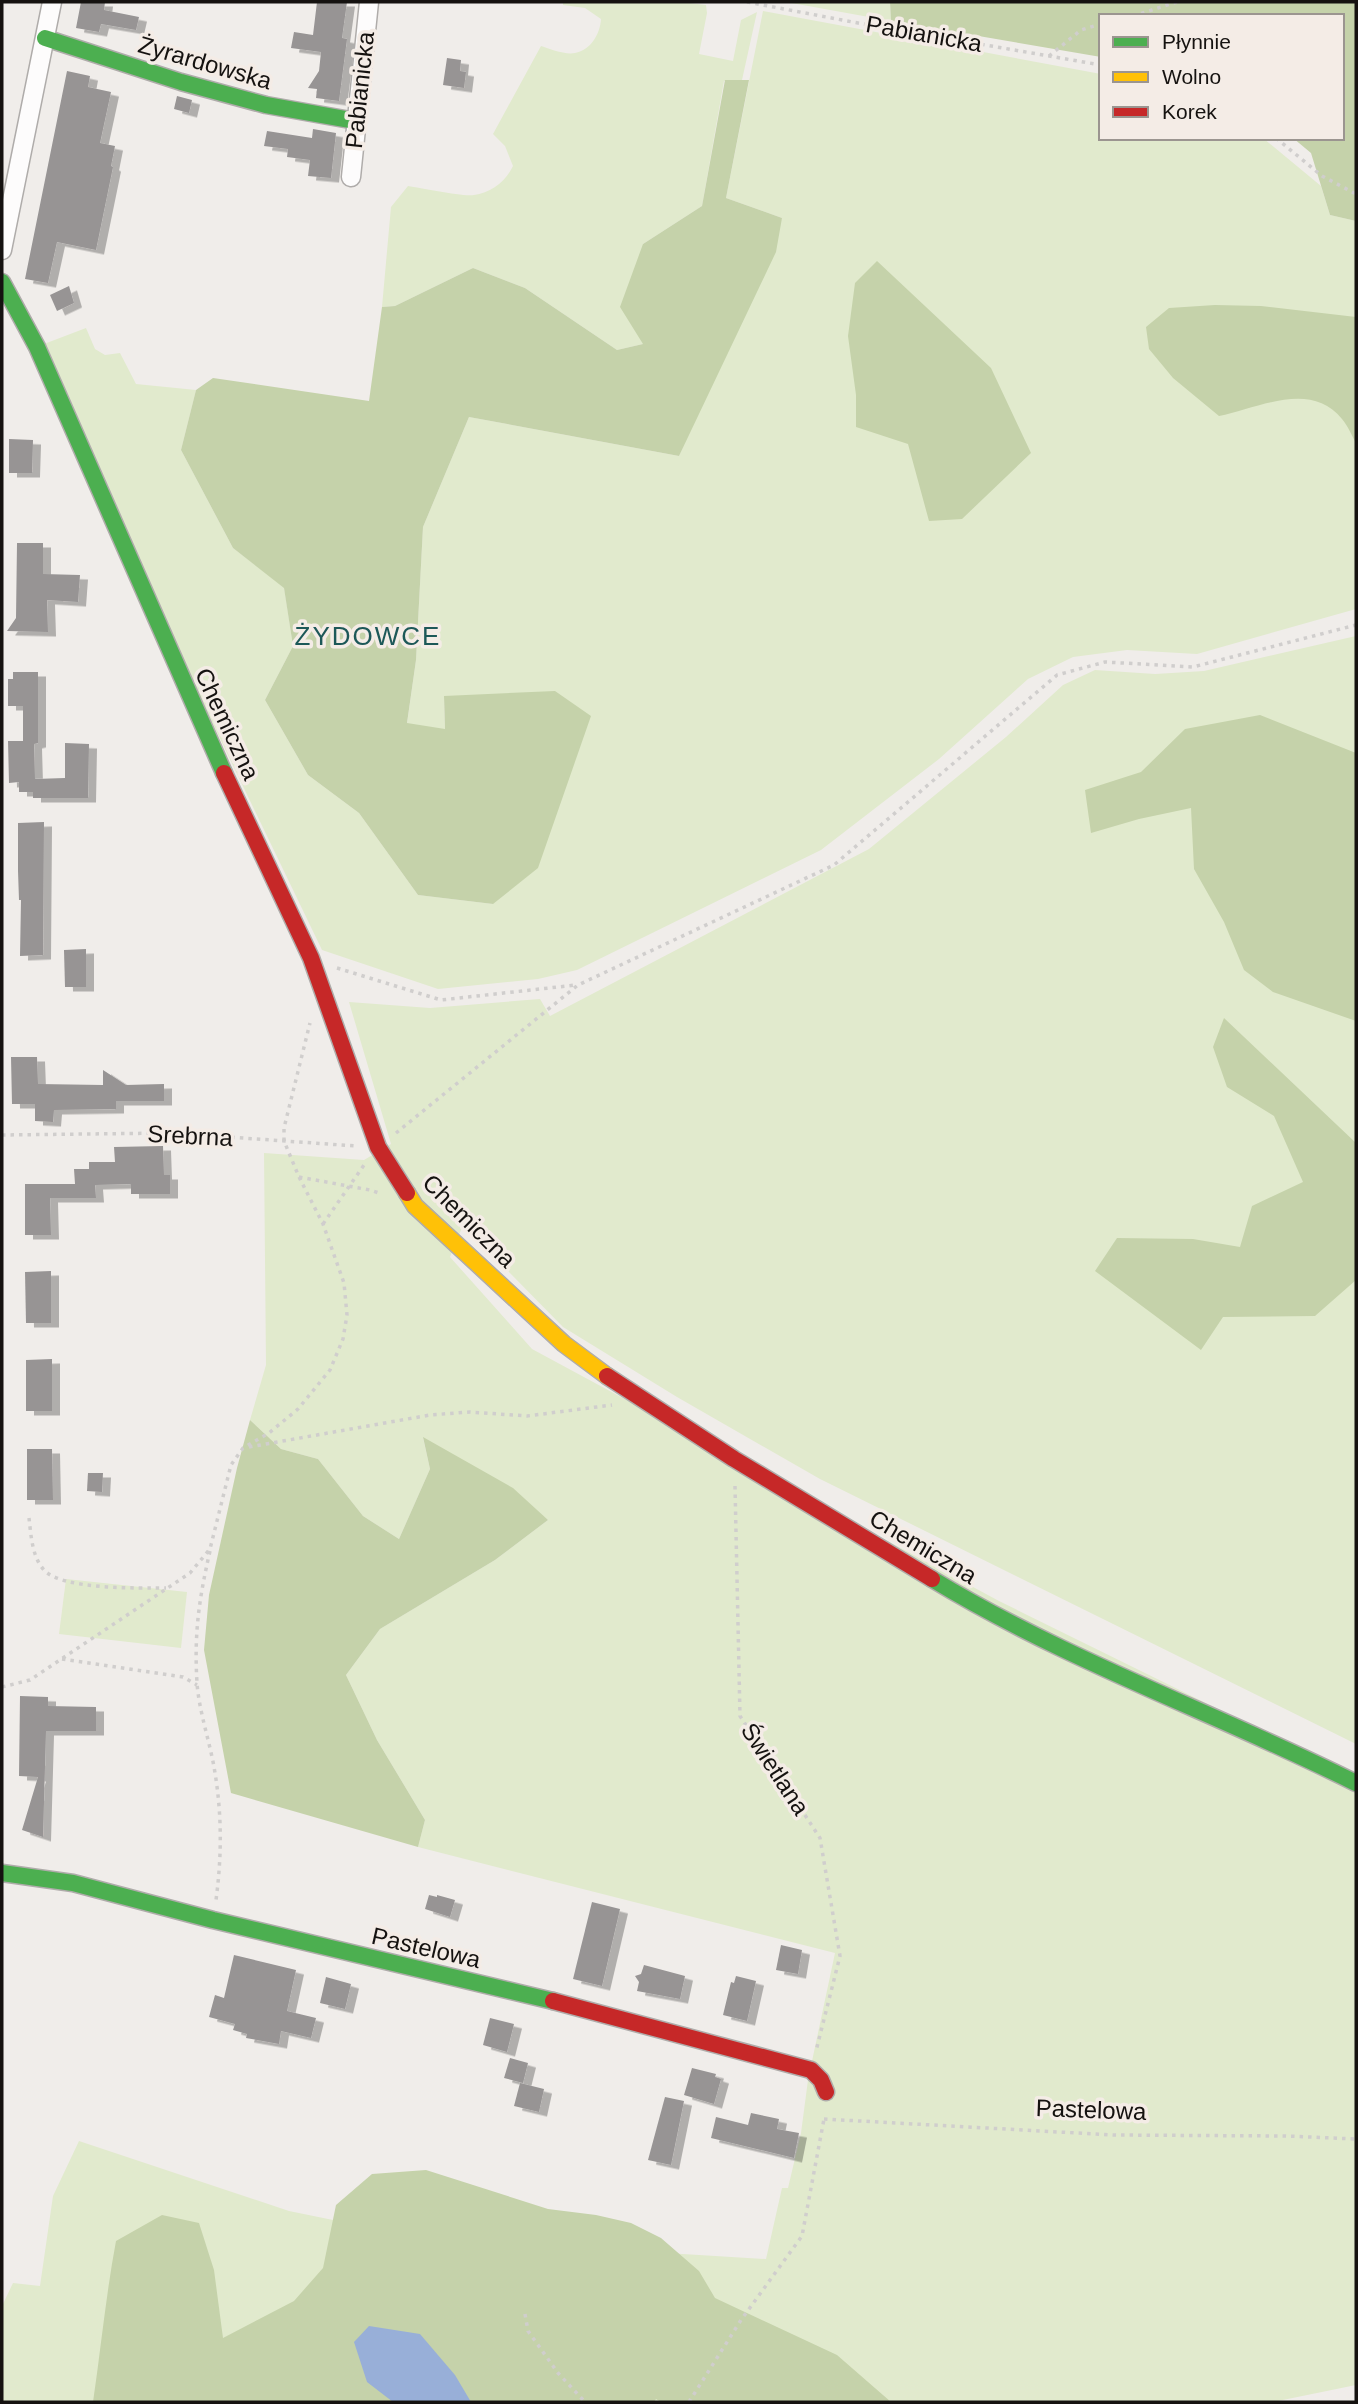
<svg xmlns="http://www.w3.org/2000/svg" width="1358" height="2404" font-family="Arial,sans-serif">
  <style>
    .green { fill: #e1eacd }
    .forest { fill: #c5d2aa }
    .water { fill: #98afd8 }
    .building { fill: #979494; filter: url(#shadow) }
    .lines { fill: none; stroke-linecap: round; stroke-linejoin: round }
    .street-casing { stroke: #afacaa; stroke-width: 21 }
    .fast-casing { stroke: #afacaa; stroke-width: 19 }
    .slow-casing { stroke: #afacaa; stroke-width: 19 }
    .jam-casing { stroke: #afacaa; stroke-width: 19 }
    .path { stroke: #d0cecd; stroke-width: 3.5; stroke-dasharray: 3.5 5; stroke-linecap: butt }
    .street { stroke: #fdfcfc; stroke-width: 18 }
    .fast { stroke: #4caf50; stroke-width: 16 }
    .slow { stroke: #ffc107; stroke-width: 16 }
    .jam { stroke: #c62828; stroke-width: 16 }
    .labels { text-anchor: middle; stroke-width: 7; stroke-linejoin: round; paint-order: stroke }
    .street-label { font-size: 24px; fill: #151210; stroke: #f4ece6 }
    .neighbourhood-label { font-size: 26px; letter-spacing: 2px; fill: #1d5858; stroke: #f4ece6 }
  </style>
  <defs>
    <filter id="shadow"><feDropShadow dx="8" dy="4.5" stdDeviation="0" flood-color="#0004"/></filter>
  </defs>
  <rect width="100%" height="100%" fill="#f0edea"/>
  <g class="green">
    <path d="M563 2H681L706 5 707 13 699 54 733 61 741 20 757 12 742 80 724 81 702 206 643 244V344L617 350 525 288 473 268 395 306 382 307 391 207 408 186C422 188 463 197 474 195 491 193 506 181 513 166L505 146 493 134 541 46C550 49 565 55 575 53 591 50 600 34 601 19L585 8 563 5Z"/>
    <polygon points="786,2 890,2 891,21"/>
    <polygon points="763,11 1101,74 1101,138 1263,138 1321,186 1330,215 1356,221 1356,609 1197,654 1127,650 1073,657 1028,679 939,759 821,850 577,970 538,979 438,989 322,950 185,666 44,344 86,328 95,349 105,355 120,353 136,384 196,390 181,450 233,548 284,587 293,646 265,700 308,775 359,813 418,895 493,904 444,697 445,730 407,724 416,660 423,527 469,417 679,456 782,218 726,198"/>
    <polygon points="1356,636 1356,1744 820,1479 677,1397 563,1327 463,1225 450,1257 532,1349 999,1601 1356,1777 1356,2385 1273,2402 2,2402 2,2306 13,2283 40,2286 53,2196 79,2141 289,2211 421,2238 766,2259 782,2188 788,2188 801,2133 808,2080 835,1953 418,1847 425,1820 377,1740 346,1675 380,1629 495,1560 548,1520 423,1438 430,1469 399,1539 363,1516 318,1459 281,1449 250,1420 266,1365 264,1153 364,1160 391,1144 349,1002 430,1008 540,999 550,1016 869,849 1006,737 1063,685 1095,670 1155,674 1204,671"/>
    <polygon points="66,1579 187,1592 181,1648 59,1634"/>
  </g>
  <g class="forest">
    <polygon points="890,2 1356,2 1356,221 1330,215 1311,153 1293,138 1342,138 1342,16 1101,16 1101,57 891,21"/>
    <polygon points="725,80 749,80 726,198 782,218 776,252 679,456 469,417 423,527 416,660 407,723 445,729 444,696 555,691 591,716 538,868 493,904 418,895 359,813 308,775 265,700 293,646 284,588 233,548 181,450 196,390 213,378 369,401 382,307 395,306 473,268 525,288 617,350 643,344 620,307 643,244 702,206"/>
    <polygon points="877,261 991,368 1031,453 962,519 929,521 908,444 856,427 856,395 848,336 855,283"/>
    <path d="M1215 305 1261 306 1356 317V443C1352 436 1348 426 1342 419 1311 380 1258 408 1219 416L1173 378 1149 349 1146 327 1169 308Z"/>
    <polygon points="1260,715 1356,753 1356,1021 1273,992 1244,970 1224,922 1194,869 1191,808 1139,819 1091,833 1085,790 1141,772 1185,729"/>
    <polygon points="1224,1018 1356,1143 1356,1280 1315,1316 1223,1317 1201,1350 1095,1271 1117,1238 1193,1239 1240,1247 1252,1206 1303,1182 1274,1116 1227,1087 1213,1047"/>
    <polygon points="250,1420 281,1449 318,1459 363,1516 399,1539 430,1469 423,1437 513,1488 548,1520 495,1560 380,1629 346,1675 377,1740 425,1820 418,1847 231,1793 204,1650 209,1595 237,1468"/>
    <path d="M426 2170 548 2209 596 2215 631 2223 661 2238 699 2271 715 2298 837 2355 891 2402H661L656 2399 654 2402H93C101 2348 106 2294 116 2241L162 2215 199 2223 214 2270 223 2338 294 2301 323 2268 336 2205 372 2174Z"/>
  </g>
  <polygon class="water" points="369,2326 420,2334 455,2375 471,2402 393,2402 367,2382 354,2342"/>
  <g class="building">
    <polygon points="81,2 105,2 104,10 139,17 136,30 101,24 99,32 76,28"/>
    <polygon points="317,2 347,2 342,38 347,39 339,101 316,98 317,89 308,88 319,71 321,52 291,48 294,32 313,35"/>
    <polygon points="447,58 461,60 460,71 466,72 464,88 443,85"/>
    <polygon points="67,71 90,76 88,87 111,92 100,143 115,146 111,166 113,167 96,250 57,242 48,283 25,279"/>
    <polygon points="177,96 192,100 189,113 174,109"/>
    <polygon points="313,129 336,133 331,178 308,176 310,160 287,157 288,149 264,146 267,131 312,138"/>
    <polygon points="69,286 74,303 57,311 50,295"/>
    <polygon points="9,439 33,440 32,473 9,473"/>
    <polygon points="17,543 43,543 43,574 80,575 78,602 47,600 48,632 7,631 16,618"/>
    <polygon points="13,672 38,672 38,743 34,744 35,779 65,778 65,743 89,744 88,798 33,798 33,792 19,792 19,782 9,783 8,741 23,741 23,706 8,706 8,679 13,679"/>
    <polygon points="44,822 43,955 20,956 21,900 19,900 18,871 18,823"/>
    <polygon points="86,949 86,987 65,987 64,950"/>
    <polygon points="11,1057 37,1057 38,1084 103,1085 103,1070 126,1085 164,1084 164,1101 116,1101 116,1109 54,1110 53,1122 35,1121 35,1104 12,1104"/>
    <polygon points="163,1146 164,1175 170,1175 170,1194 131,1194 131,1184 95,1185 96,1198 50,1198 51,1235 25,1235 25,1184 75,1184 74,1169 89,1169 89,1162 115,1162 114,1147"/>
    <polygon points="51,1271 51,1323 26,1323 25,1272"/>
    <polygon points="52,1359 52,1411 26,1411 26,1360"/>
    <polygon points="27,1449 52,1449 53,1500 27,1500"/>
    <polygon points="88,1473 103,1473 102,1492 87,1491"/>
    <polygon points="20,1696 48,1697 48,1706 96,1707 96,1731 46,1731 43,1837 22,1830 38,1777 19,1776"/>
    <polygon points="429,1895 437,1897 437,1895 455,1900 450,1917 425,1909"/>
    <polygon points="592,1902 620,1909 602,1986 573,1979"/>
    <polygon points="781,1945 802,1950 798,1974 776,1970"/>
    <polygon points="234,1955 296,1970 287,2011 316,2018 311,2038 281,2031 279,2044 246,2038 247,2034 233,2030 235,2024 209,2017 215,1995 224,1998"/>
    <polygon points="644,1965 685,1976 680,1999 637,1991 639,1982 635,1976 641,1974"/>
    <polygon points="736,1976 756,1981 747,2021 723,2015 731,1982 734,1983"/>
    <polygon points="326,1977 351,1984 345,2009 320,2003"/>
    <polygon points="490,2018 514,2024 507,2052 483,2045"/>
    <polygon points="510,2058 528,2063 523,2083 504,2078"/>
    <polygon points="692,2068 716,2074 715,2077 721,2079 714,2104 684,2095"/>
    <polygon points="520,2083 544,2089 539,2112 514,2106"/>
    <polygon points="665,2097 684,2101 671,2165 648,2160"/>
    <polygon points="751,2113 779,2119 777,2129 799,2133 794,2158 711,2138 716,2117 748,2125"/>
  </g>
  <g class="lines">
    <g class="street-casing">
      <g id="street">
        <polyline points="351,177 369,2"/>
        <polyline points="2,250 52,2"/>
      </g>
    </g>
    <g class="fast-casing">
      <g id="fast">
        <polyline points="45,38 181,82 266,105 356,121"/>
        <polyline points="2,282 37,347 224,773"/>
        <path d="M932 1579C1067 1661 1216 1713 1356 1783"/>
        <polyline points="2,1873 73,1883 213,1920 553,2001"/>
      </g>
    </g>
    <g class="slow-casing">
      <polyline id="slow" points="407,1193 415,1206 564,1344 607,1376"/>
    </g>
    <g class="jam-casing">
      <g id="jam">
        <polyline points="224,773 311,958 378,1147 407,1193"/>
        <polyline points="607,1376 734,1459 932,1579"/>
        <polyline points="553,2001 811,2070 821,2080 826,2092"/>
      </g>
    </g>
    <g class="path">
      <polyline points="747,2 858,23 1101,65"/>
      <polyline points="1133,16 1177,2"/>
      <polyline points="1049,56 1081,30 1101,24"/>
      <polyline points="1276,138 1322,176 1356,194"/>
      <polyline points="337,968 441,1000 576,985"/>
      <polyline points="396,1133 578,985 834,865 1057,675 1105,662 1193,667 1356,625"/>
      <polyline points="2,1135 172,1133 356,1146"/>
      <polyline points="299,1177 370,1190 382,1194"/>
      <polyline points="323,1224 364,1165"/>
      <polyline points="249,1447 430,1415 470,1412 527,1416 612,1405"/>
      <polyline points="735,1486 740,1716 820,1838 840,1956 816,2051"/>
      <path d="M29 1518C31 1535 32 1557 44 1570 62 1590 139 1588 166 1588"/>
      <path d="M210 1551C199 1599 194 1633 197 1683 199 1711 209 1739 214 1767 222 1812 222 1855 216 1900"/>
      <polyline points="62,1659 183,1677 197,1685"/>
      <polyline points="2,1687 30,1680 190,1573 210,1549 231,1465 243,1448 269,1433 298,1409 330,1370 343,1339 347,1315 344,1283 323,1224 299,1177 284,1141 284,1128 310,1023"/>
      <polyline points="824,2119 1113,2135 1286,2136 1356,2139"/>
      <polyline points="525,2314 528,2331 558,2373 585,2402"/>
      <polyline points="689,2402 741,2320 802,2236 824,2119"/>
    </g>
    <use href="#street" class="street"/>
    <use href="#fast" class="fast"/>
    <use href="#slow" class="slow"/>
    <use href="#jam" class="jam"/>
  </g>
  <g class="labels">
    <g class="street-label">
      <text transform="translate(924 34) rotate(10)" y="8">Pabianicka</text>
      <text transform="translate(205 63) rotate(16)" y="8">Żyrardowska</text>
      <text transform="translate(360 90) rotate(-84)" y="8">Pabianicka</text>
      <text transform="translate(227 724) rotate(65)" y="8">Chemiczna</text>
      <text transform="translate(190 1136) rotate(3)" y="8">Srebrna</text>
      <text transform="translate(469 1221) rotate(45)" y="8">Chemiczna</text>
      <text transform="translate(923 1547) rotate(31)" y="8">Chemiczna</text>
      <text transform="translate(775 1769) rotate(57)" y="8">Świetlana</text>
      <text transform="translate(426 1948) rotate(13)" y="8">Pastelowa</text>
      <text transform="translate(1091 2110) rotate(2)" y="8">Pastelowa</text>
    </g>
    <g class="neighbourhood-label">
      <text x="368" y="645">ŻYDOWCE</text>
    </g>
  </g>
  <rect width="1358" height="2404" fill="none" stroke="#151210" stroke-width="7"/>
  <rect x="1099" y="14" width="245" height="126" fill="#f4ece6" stroke="#9b9590" stroke-width="2"/>
  <rect x="1113" y="37" width="35" height="10" fill="#4caf50" stroke="#9b9590" stroke-width="2"/>
  <text x="1162" y="49" font-size="21" fill="#151210">Płynnie</text>
  <rect x="1113" y="72" width="35" height="10" fill="#ffc107" stroke="#9b9590" stroke-width="2"/>
  <text x="1162" y="84" font-size="21" fill="#151210">Wolno</text>
  <rect x="1113" y="107" width="35" height="10" fill="#c62828" stroke="#9b9590" stroke-width="2"/>
  <text x="1162" y="119" font-size="21" fill="#151210">Korek</text>
</svg>
